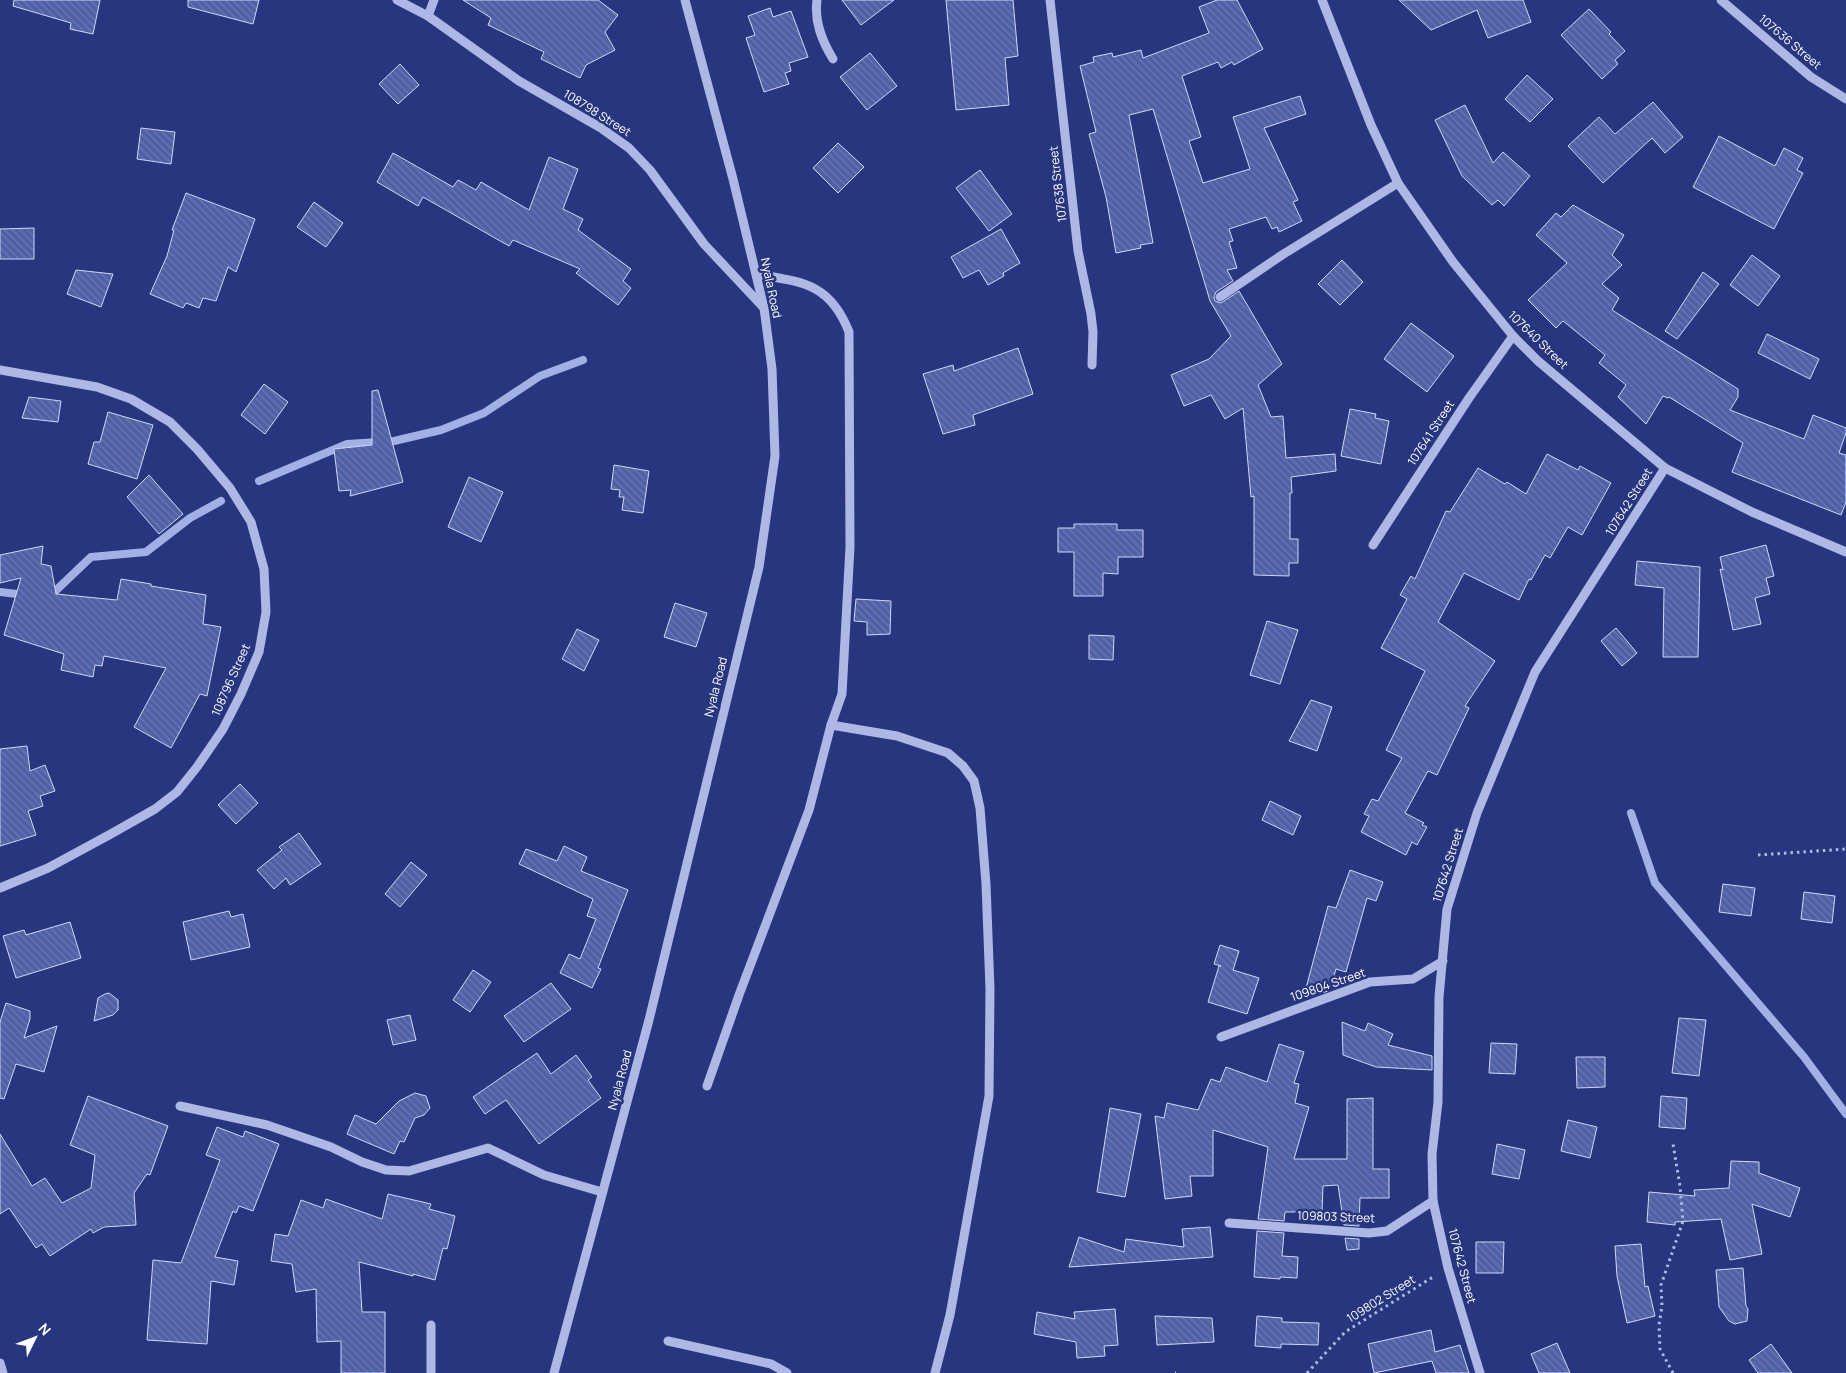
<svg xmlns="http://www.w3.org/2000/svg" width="1846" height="1373" font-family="Manrope,sans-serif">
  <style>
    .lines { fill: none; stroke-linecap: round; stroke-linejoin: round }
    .stream { stroke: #a2b0e6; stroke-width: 8 }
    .building { fill: url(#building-back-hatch); stroke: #d0d7f4 }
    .path { stroke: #adb8e5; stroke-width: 3; stroke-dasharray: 2.5 4; stroke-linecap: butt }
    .minor { stroke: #adb8e5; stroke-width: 9 }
    .labels { text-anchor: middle; stroke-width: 5; stroke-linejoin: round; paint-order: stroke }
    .street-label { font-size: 12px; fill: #fff; stroke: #27367f }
  </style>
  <defs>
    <pattern id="building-back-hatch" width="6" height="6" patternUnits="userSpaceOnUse" patternTransform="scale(1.25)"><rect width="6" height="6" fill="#4f60a7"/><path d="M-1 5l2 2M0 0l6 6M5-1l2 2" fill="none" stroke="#6978b4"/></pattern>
  </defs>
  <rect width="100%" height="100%" fill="#27367f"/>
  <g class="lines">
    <g class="stream">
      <polyline points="259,481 347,444 394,441 441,430 484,413 540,376 583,360"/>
      <polyline points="0,592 25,595"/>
      <polyline points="48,598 91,557 146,552 190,518 221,501"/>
      <polyline points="1631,813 1655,883 1804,1057 1846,1114"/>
    </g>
  </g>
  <g class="building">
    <polygon points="14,0 100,0 93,34 70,29 71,23 13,6"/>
    <polygon points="188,0 259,0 253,24 188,7"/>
    <polygon points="463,0 598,0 618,15 605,32 615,50 586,65 580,78 541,59 544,52 488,25 491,18"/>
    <polygon points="842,0 894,0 861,25"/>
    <polygon points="946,0 1013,0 1018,56 1005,58 1009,105 956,110"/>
    <polygon points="1217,0 1237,0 1263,49 1234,65 1232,62 1221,68 1218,62 1182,76 1201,137 1189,141 1203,183 1250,169 1233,117 1300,96 1306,114 1264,128 1298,200 1293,202 1302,221 1279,232 1277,227 1272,229 1266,217 1229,229 1233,241 1229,242 1237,268 1227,270 1233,281 1216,292 1214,297 1215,301 1221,303 1239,291 1282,364 1258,385 1271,417 1283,416 1286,458 1335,454 1336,471 1291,477 1292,493 1290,493 1290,539 1298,539 1298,563 1289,563 1289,576 1254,575 1254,496 1251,497 1243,408 1225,419 1211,395 1184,406 1171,375 1209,359 1231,336 1210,301 1153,109 1129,115 1153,243 1140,245 1141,248 1116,253 1106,197 1089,134 1096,132 1080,66 1094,62 1093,57 1112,53 1113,57 1141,50 1143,58 1209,33 1199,7"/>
    <polygon points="1399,0 1523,0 1531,22 1488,38 1477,10 1431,30"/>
    <polygon points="770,8 773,17 791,11 808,57 789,63 791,71 785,73 789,84 764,92 746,38 755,35 748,16"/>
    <polygon points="1589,9 1611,32 1609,34 1625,51 1615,60 1618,64 1602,79 1561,35"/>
    <polygon points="870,53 897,86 867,110 840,77"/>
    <polygon points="400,64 419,85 398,104 379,84"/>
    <polygon points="1527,75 1553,99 1530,122 1505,99"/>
    <polygon points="1653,102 1683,137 1665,153 1652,138 1603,183 1568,146 1599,117 1615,134"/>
    <polygon points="1465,105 1493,163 1503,152 1530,176 1504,206 1498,200 1492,205 1462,176 1435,120"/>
    <polygon points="141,128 175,132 171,164 137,159"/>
    <polygon points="1719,136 1775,166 1784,148 1803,158 1797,170 1803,173 1774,229 1693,187"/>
    <polygon points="838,143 864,167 838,193 813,168"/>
    <polygon points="393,153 453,187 458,180 476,190 481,182 529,210 549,157 578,169 563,209 583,219 578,230 631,269 623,281 631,288 618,305 576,273 580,269 513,240 509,246 423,197 418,206 377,182"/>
    <polygon points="980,170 1012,214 989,231 956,188"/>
    <polygon points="186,193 255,219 236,272 228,267 216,301 203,298 199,308 186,303 183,308 150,294 167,256 174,230 172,230"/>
    <polygon points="314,202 343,223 326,247 297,227"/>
    <polygon points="1573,205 1624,235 1612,255 1622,265 1602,284 1619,298 1612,310 1738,389 1738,397 1730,410 1804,439 1813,415 1846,428 1846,433 1839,453 1846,455 1846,502 1841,515 1732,472 1743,443 1669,397 1668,398 1663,396 1646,424 1618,397 1626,385 1599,363 1605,355 1563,321 1556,328 1528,300 1567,263 1536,235 1556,213 1561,217"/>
    <polygon points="34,228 34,259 0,259 0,229"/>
    <polygon points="1001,229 1020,263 1003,273 1004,276 988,285 979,270 963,278 951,257"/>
    <polygon points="1752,255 1780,276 1758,306 1730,285"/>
    <polygon points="1342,260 1363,282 1340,305 1318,284"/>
    <polygon points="76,270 113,274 101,307 67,294"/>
    <polygon points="1703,272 1719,284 1677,339 1665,331"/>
    <polygon points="1411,323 1454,356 1427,392 1384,359"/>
    <polygon points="1767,334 1819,359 1810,379 1758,353"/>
    <polygon points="1018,348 1033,394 973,415 975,425 943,434 923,374 953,365 954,371"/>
    <polygon points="264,384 288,402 265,434 241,415"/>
    <polygon points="378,390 403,482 350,496 351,490 339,491 334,449 372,445 372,391"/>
    <polygon points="29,397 61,401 58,422 22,418"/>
    <polygon points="1350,409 1376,414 1375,418 1389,421 1381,464 1341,456"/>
    <polygon points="108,412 153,425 137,479 88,464 94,442 100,442"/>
    <polygon points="1547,454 1578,470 1580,466 1611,483 1582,535 1568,527 1550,558 1545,555 1531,580 1529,579 1519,600 1464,573 1438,622 1495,661 1465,706 1469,708 1437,775 1428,771 1405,813 1424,823 1422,825 1427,827 1417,845 1412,842 1406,855 1361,832 1369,816 1364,814 1372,799 1378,801 1402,758 1386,750 1425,671 1381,648 1407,599 1400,595 1411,576 1415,579 1446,511 1450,512 1478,468 1505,484 1507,482 1526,494"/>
    <polygon points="614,465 649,471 643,513 622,510 624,497 619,497 620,490 611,489"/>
    <polygon points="149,475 183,514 159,534 127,497"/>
    <polygon points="469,477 503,492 481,542 448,527"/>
    <polygon points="1074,524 1117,524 1117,530 1143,530 1143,557 1118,557 1118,574 1103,573 1103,596 1074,596 1074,552 1058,552 1058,528 1074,528"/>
    <polygon points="1766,545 1774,576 1766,578 1770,594 1755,598 1761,624 1733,630 1720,569 1723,570 1720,557"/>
    <polygon points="43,546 41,564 51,566 56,594 117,600 121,579 151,584 151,586 206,595 203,624 221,627 207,696 200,694 171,748 134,727 166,668 104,656 102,666 95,665 93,677 61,670 64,654 4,635 21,578 0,583 0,555"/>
    <polygon points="1637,561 1700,567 1698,657 1663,657 1664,588 1635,585"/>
    <polygon points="856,599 891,601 890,634 867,635 867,622 854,621"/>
    <polygon points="675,603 707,613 696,647 664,637"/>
    <polygon points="1267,621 1298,630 1280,684 1250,675"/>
    <polygon points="1616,628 1637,653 1622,666 1601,641"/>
    <polygon points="577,629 599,640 584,671 562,659"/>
    <polygon points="1089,635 1114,636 1113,660 1089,659"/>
    <polygon points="1311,700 1332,707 1317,751 1289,741"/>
    <polygon points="27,746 30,771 45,765 55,791 40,796 43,806 28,811 36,835 0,846 0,749"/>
    <polygon points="240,784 258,803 236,824 218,805"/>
    <polygon points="1270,801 1301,816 1293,835 1262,820"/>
    <polygon points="299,833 321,864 290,885 286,878 274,889 257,870 282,850 279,847"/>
    <polygon points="564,846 587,857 581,871 628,890 598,968 601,969 592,988 560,973 569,954 580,959 596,919 587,916 593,899 519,864 526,849 557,861"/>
    <polygon points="411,862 427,875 400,907 385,894"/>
    <polygon points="1350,870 1383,882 1376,901 1367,898 1346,972 1336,969 1330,990 1323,993 1306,988 1328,906 1336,908"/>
    <polygon points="1723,884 1755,888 1751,916 1719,912"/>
    <polygon points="1804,892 1835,896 1832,923 1801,919"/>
    <polygon points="229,911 231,917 243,914 250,947 191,960 183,922"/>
    <polygon points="70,922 81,958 16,978 3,936 24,930 26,935"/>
    <polygon points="1220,945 1239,951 1233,970 1259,978 1247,1014 1208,1002 1219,966 1221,966 1214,964"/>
    <polygon points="473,970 491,982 470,1012 453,1000"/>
    <polygon points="551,983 571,1009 524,1042 504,1016"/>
    <polygon points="109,993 118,1000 118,1010 113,1015 94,1021 98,998 105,994"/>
    <polygon points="6,1003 30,1011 30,1019 24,1038 57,1026 44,1072 16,1064 4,1099 0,1098 0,1022"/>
    <polygon points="410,1015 416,1040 393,1045 387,1020"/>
    <polygon points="1679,1018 1706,1020 1699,1076 1672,1073"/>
    <polygon points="1342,1022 1365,1031 1368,1023 1393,1034 1388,1045 1432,1056 1432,1070 1376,1067 1343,1055"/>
    <polygon points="1491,1043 1517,1044 1515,1074 1489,1073"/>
    <polygon points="1279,1044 1304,1052 1294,1083 1299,1084 1295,1103 1309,1107 1294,1159 1347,1159 1347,1099 1373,1098 1373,1169 1389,1169 1389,1198 1360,1198 1359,1226 1344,1225 1338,1185 1323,1186 1322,1212 1285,1212 1284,1221 1258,1219 1268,1147 1213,1130 1213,1176 1190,1176 1192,1196 1165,1199 1155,1116 1164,1118 1167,1103 1198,1110 1211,1079 1220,1082 1226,1067 1267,1082"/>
    <polygon points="537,1053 551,1074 576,1055 592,1077 588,1080 601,1098 539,1144 506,1100 485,1114 473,1097"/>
    <polygon points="1576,1057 1605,1057 1605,1087 1577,1088"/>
    <polygon points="415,1093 426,1096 430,1108 424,1115 415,1118 404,1142 400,1141 394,1154 347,1134 355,1115 376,1124 399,1101"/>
    <polygon points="88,1096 168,1126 150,1175 147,1174 134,1193 136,1225 104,1227 93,1233 91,1229 50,1256 42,1244 36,1248 9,1208 0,1214 0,1134 32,1186 45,1178 62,1203 91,1188 95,1155 70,1145"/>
    <polygon points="1661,1096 1687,1098 1685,1129 1659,1127"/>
    <polygon points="1110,1108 1141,1114 1125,1197 1097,1192"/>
    <polygon points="1568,1120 1597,1127 1590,1158 1561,1151"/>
    <polygon points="217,1127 243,1137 245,1131 279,1144 253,1211 239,1206 236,1213 233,1211 215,1257 238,1261 234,1285 211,1281 207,1344 147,1340 153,1260 181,1263 220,1160 206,1155"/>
    <polygon points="1497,1144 1525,1150 1519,1179 1492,1174"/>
    <polygon points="1731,1161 1759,1162 1759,1173 1800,1188 1790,1217 1752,1204 1762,1254 1730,1260 1721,1219 1675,1222 1675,1225 1647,1222 1649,1192 1695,1196 1694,1190 1729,1188"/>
    <polygon points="388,1194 431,1204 429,1209 455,1216 447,1249 443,1248 435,1280 413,1274 413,1276 359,1262 362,1312 385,1312 385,1373 341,1373 341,1341 317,1342 316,1289 296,1292 292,1264 271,1261 275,1234 288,1236 301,1200 323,1208 326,1199 382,1219"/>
    <polygon points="1210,1227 1213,1257 1069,1267 1079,1237 1124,1252 1126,1239 1184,1247 1182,1229"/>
    <polygon points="1257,1231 1284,1233 1282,1256 1298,1257 1297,1278 1280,1277 1280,1279 1254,1277"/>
    <polygon points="1345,1238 1359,1239 1359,1249 1347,1250"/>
    <polygon points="1476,1242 1504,1242 1503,1273 1476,1273"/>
    <polygon points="1641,1244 1645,1287 1648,1286 1655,1316 1627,1323 1617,1276 1615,1246"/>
    <polygon points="1743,1268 1746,1306 1748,1309 1747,1321 1735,1324 1729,1321 1719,1307 1716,1270"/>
    <polygon points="1115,1309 1118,1345 1104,1346 1105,1356 1077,1358 1076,1342 1034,1334 1037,1312 1075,1319 1074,1312"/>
    <polygon points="1155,1316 1212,1318 1214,1342 1157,1345"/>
    <polygon points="1257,1316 1282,1318 1282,1322 1319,1323 1318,1345 1281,1344 1281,1348 1255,1346"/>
    <polygon points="1431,1330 1435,1352 1460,1345 1469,1373 1436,1373 1432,1361 1374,1373 1368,1344"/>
    <polygon points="1557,1343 1570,1373 1539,1373 1531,1354"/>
    <polygon points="1771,1344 1792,1373 1758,1373 1749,1360"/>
  </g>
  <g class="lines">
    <g class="path">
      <polyline points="1758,855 1846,849"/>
      <polyline points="1175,1373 1176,1373"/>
      <polyline points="1307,1373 1345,1332 1433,1277"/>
      <polyline points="1673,1373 1660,1349 1659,1325 1662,1306 1661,1285 1683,1221 1680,1186 1673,1144"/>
    </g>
    <g class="minor">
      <polyline points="397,0 428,16 519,81 601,128 629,148 650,170 704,244 764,308"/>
      <path d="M817 0C814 22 822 41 833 59"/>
      <polyline points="1050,0 1078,251 1091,314 1093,332 1092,365"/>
      <polyline points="1322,0 1371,125 1398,183 1453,262 1513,336 1538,361 1665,468 1752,512 1846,552"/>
      <polyline points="1721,0 1811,77 1846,99"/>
      <polyline points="428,16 434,0"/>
      <polyline points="1220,297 1282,255 1398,183"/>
      <polyline points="0,370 97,387 131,399 170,422 197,449 230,488 251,522 264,569 266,612 259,652 241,694 223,729 197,767 177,792 155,809 109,835 48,868 0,888"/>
      <polyline points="1373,545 1469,398 1513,336"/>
      <polyline points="831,725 897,736 948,753 963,766 974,781 980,808 986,884 990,989 989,1096 950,1315 935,1373"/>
      <polyline points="1221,1037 1370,982 1413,979 1443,961"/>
      <path d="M707 1086 739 995 809 810 831 725 842 694 850 547 849 332C830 283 802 282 756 274"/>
      <polyline points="180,1106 267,1125 331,1147 362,1162 386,1170 409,1171 488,1148 544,1175 602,1192"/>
      <polyline points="1229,1223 1369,1233 1387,1231 1433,1201"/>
      <polyline points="431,1325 431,1373"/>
      <polyline points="668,1341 771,1364 787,1373"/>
      <polyline points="0,1363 3,1373"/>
      <polyline points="554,1373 649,1020 759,567 775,456 772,369 764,308 733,179 685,0"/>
      <polyline points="1480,1373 1448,1268 1433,1201 1432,1154 1438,1102 1439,997 1447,909 1477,813 1535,672 1665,468"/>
    </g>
  </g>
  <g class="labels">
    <g class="street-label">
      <text transform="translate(1790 42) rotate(40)" y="4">107636 Street</text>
      <text transform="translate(597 113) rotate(32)" y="4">108798 Street</text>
      <text transform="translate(1058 184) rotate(-97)" y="4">107638 Street</text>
      <text transform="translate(771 288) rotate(78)" y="4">Nyala Road</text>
      <text transform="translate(1538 340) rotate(44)" y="4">107640 Street</text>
      <text transform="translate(1431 433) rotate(-57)" y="4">107641 Street</text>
      <text transform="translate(1629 502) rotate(-58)" y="4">107642 Street</text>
      <text transform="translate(231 680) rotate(-66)" y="4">108796 Street</text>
      <text transform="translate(716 687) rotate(-76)" y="4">Nyala Road</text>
      <text transform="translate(1448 865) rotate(-73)" y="4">107642 Street</text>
      <text transform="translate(1328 985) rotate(-19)" y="4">109804 Street</text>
      <text transform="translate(620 1080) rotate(-75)" y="4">Nyala Road</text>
      <text transform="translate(1336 1217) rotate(2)" y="4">109803 Street</text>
      <text transform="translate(1462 1266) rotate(75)" y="4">107642 Street</text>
      <text transform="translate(1381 1299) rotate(-32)" y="4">109802 Street</text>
    </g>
  </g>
  <g transform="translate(35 1338) rotate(48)" stroke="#27367f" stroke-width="4" paint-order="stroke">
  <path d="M0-4L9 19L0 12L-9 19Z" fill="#ffffff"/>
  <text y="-8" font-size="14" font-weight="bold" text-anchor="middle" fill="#ffffff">N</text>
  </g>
</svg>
